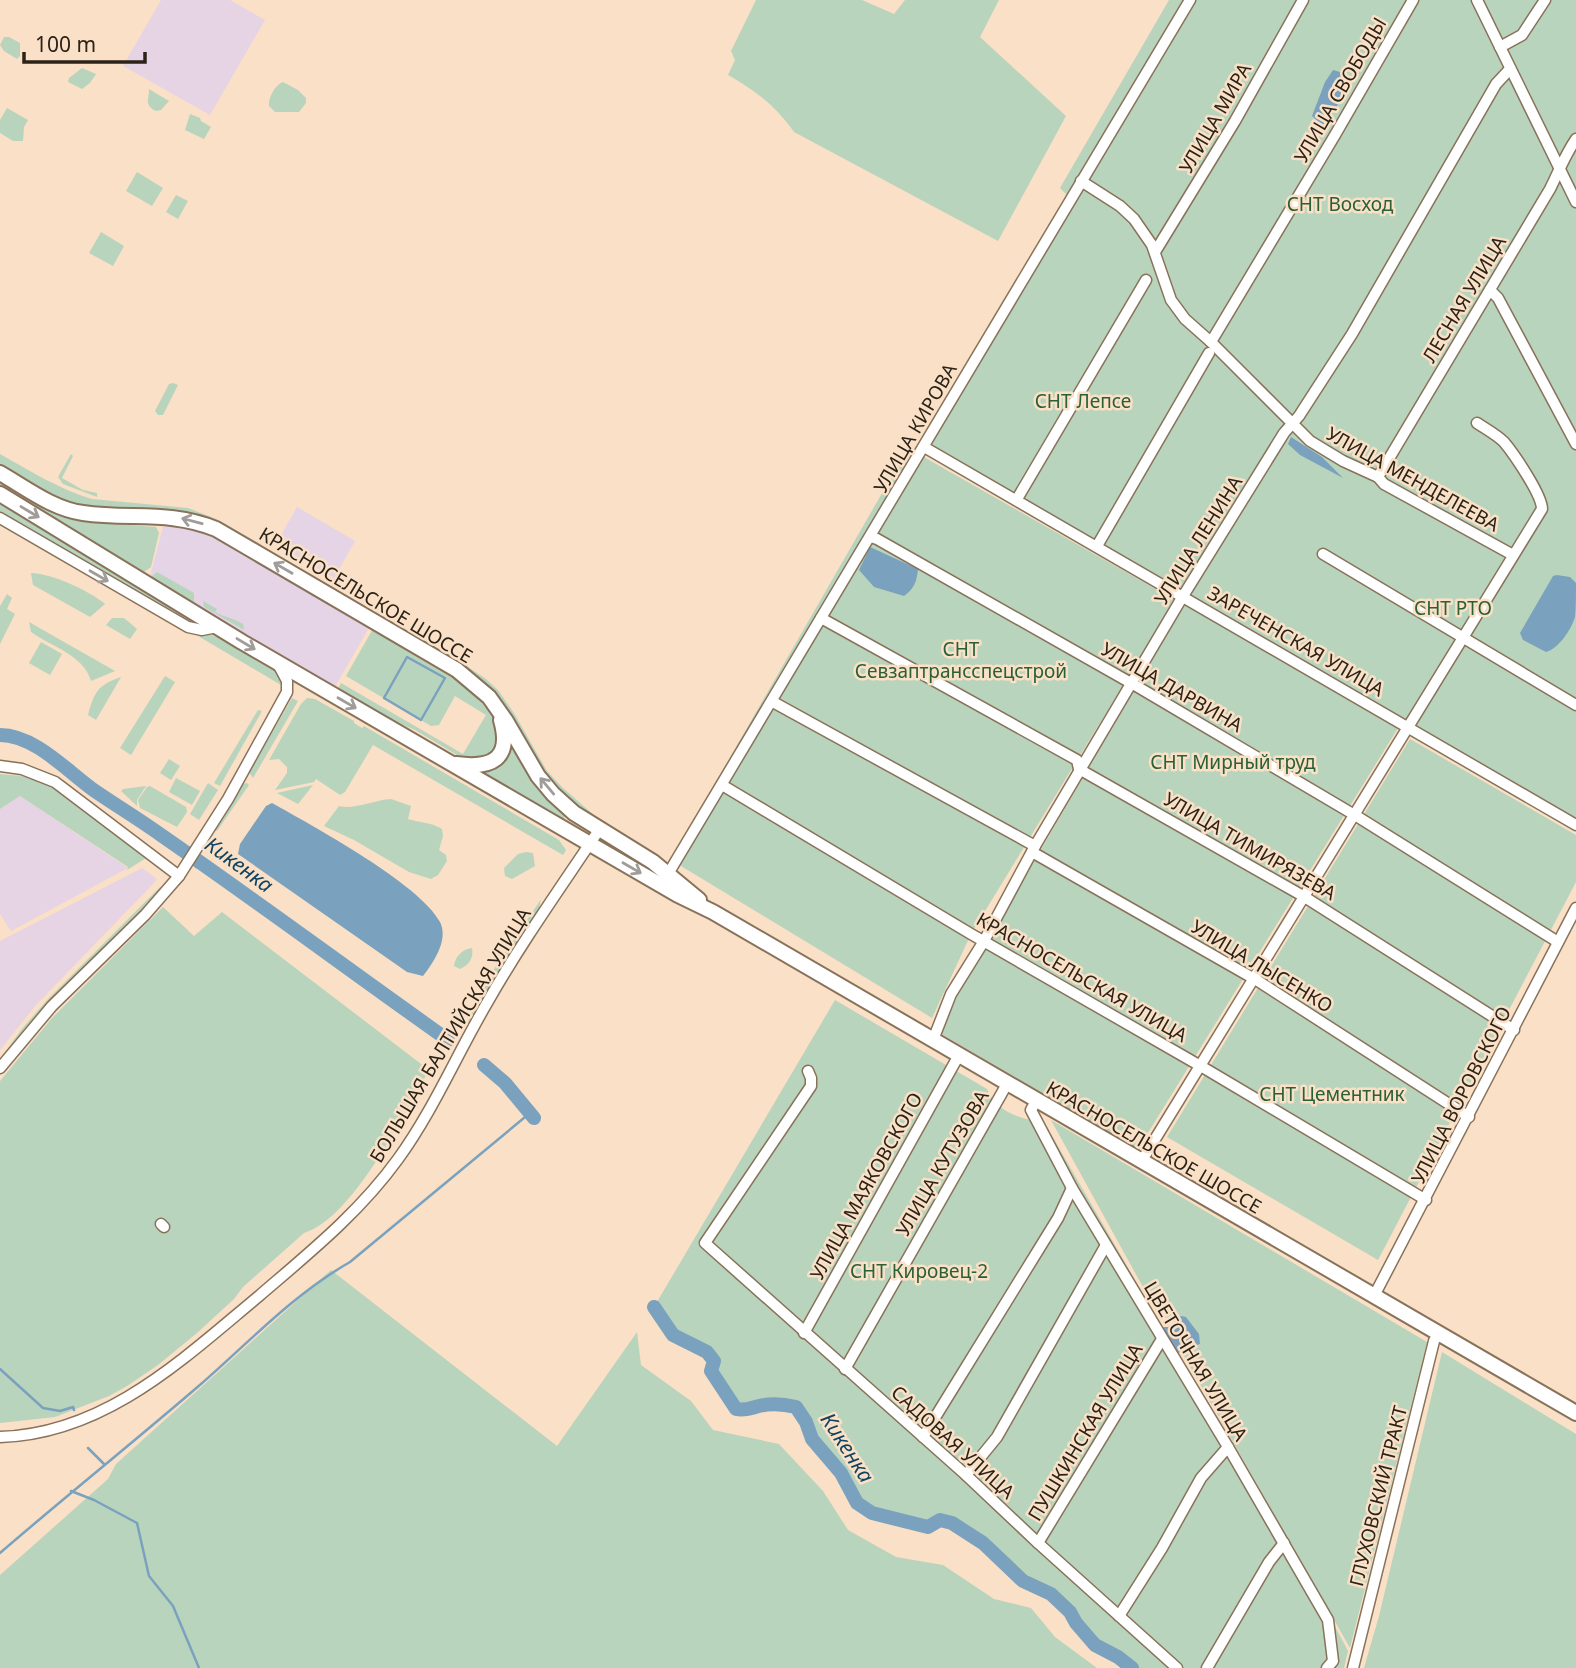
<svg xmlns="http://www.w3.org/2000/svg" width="1576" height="1668" font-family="'Noto Sans',sans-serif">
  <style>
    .commercial { fill: #e5d4e6 }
    .education { fill: #e6d4e5 }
    .green { fill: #b9d4bc }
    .water { fill: #7aa2be }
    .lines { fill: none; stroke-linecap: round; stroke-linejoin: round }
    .stream { stroke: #7aa2be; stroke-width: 2.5 }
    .river { stroke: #7aa2be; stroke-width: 14 }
    .street-casing { stroke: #88725a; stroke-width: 13 }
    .secondary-casing { stroke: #88725a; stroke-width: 18 }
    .street { stroke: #fff; stroke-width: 10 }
    .secondary { stroke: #fff; stroke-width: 14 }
    .oneway { stroke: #a09c97 }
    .labels { text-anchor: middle; stroke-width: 5; stroke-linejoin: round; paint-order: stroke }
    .street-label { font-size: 19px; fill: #2b2218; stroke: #f9e0c6 }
    .park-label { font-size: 19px; fill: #2a6036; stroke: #f9e0c6 }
    .water-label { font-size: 21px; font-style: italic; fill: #114360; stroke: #f9e0c6 }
  </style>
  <rect width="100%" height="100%" fill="#f9e0c6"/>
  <g class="commercial">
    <polygon points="297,507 355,541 334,578 276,544"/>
    <polygon points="164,523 202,529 370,626 335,687 149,580"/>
  </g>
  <g class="education">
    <polygon points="161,0 230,0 265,20 210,115 123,66"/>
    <polygon points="20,796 128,868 11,931 0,914 0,809"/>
    <polygon points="142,868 157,879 150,887 36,1005 0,1050 0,941"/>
  </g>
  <g class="green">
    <path d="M756 0H862L894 14 905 0H999L980 37 1066 116 998 241 794 132C774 104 757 92 728 75L735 60 731 51Z"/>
    <polygon points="1169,0 1576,0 1576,822 1403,720 1138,1149 940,1033 955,996 1190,595 1017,499 921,442 1067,195 1060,188"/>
    <polygon points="4,37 9,37 20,43 20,56 17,59 4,51 0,45"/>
    <polygon points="82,68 96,74 90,83 82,89 68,82 69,78"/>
    <path d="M283 82 298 90 306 98V103L299 112H275L269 106C268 98 275 85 283 82Z"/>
    <path d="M149 89 169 101 161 110 156 111C144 105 149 100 149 89Z"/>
    <polygon points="7,108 28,120 24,127 23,141 13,141 0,133 0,120"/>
    <polygon points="190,114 200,118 201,121 211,127 204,139 185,130"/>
    <polygon points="137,172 163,188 152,206 126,191"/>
    <polygon points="176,195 188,201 178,219 166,212"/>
    <polygon points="101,232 124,246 113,266 89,253"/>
    <polygon points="173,383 178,385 163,415 158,415 155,411 169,384"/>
    <polygon points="908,448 1175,600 971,934 932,1018 671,860"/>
    <path d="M0 454C30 471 59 489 92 499L188 508 216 519 262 545 238 535 71 503 48 493 0 467Z"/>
    <polygon points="71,454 73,456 62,478 83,490 97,493 97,497 63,484 58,477"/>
    <polygon points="0,480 60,512 91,522 156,527 159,533 151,567 144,572 139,571 0,488"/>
    <polygon points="0,498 169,604 197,627 0,512"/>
    <polygon points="157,572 194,593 194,605 149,579"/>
    <path d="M31 573C53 574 88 590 105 604L90 617 33 585Z"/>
    <polygon points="7,594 12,598 7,609 15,614 0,644 0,606"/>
    <path d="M203 601 217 609 215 612C224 617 234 618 243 624L244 630 204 607Z"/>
    <polygon points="112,618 124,618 137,629 130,639 106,625"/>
    <polygon points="384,618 453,657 486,679 498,690 514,713 547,771 562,787 604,824 579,810 551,784 509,717 383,620"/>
    <path d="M29 622 115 671 91 681C84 655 50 646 31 632Z"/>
    <path d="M374 627C411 649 479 685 497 726 499 732 498 741 498 748L484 760 462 758 415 730 378 714 337 691 341 683 463 754 486 715 455 696 439 725 431 726 346 676Z"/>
    <polygon points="193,633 209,634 219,638 277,672 282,680 281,685"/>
    <polygon points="41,642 62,654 50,675 29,663"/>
    <polygon points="165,676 175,682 131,755 120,748"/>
    <path d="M121 677 96 720 88 715C94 692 98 685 121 677Z"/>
    <polygon points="292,698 298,701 253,778 249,772"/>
    <polygon points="307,698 315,699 354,721 354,723 362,728 364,726 559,840 566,850 563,855 373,745 345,792 340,795 316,779 314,782 275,790 287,773 287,767 279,759 269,760 301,704"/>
    <polygon points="258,710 262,711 220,786 214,783"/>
    <polygon points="378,731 393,737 671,899 404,744"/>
    <polygon points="1410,739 1576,835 1576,882 1378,1260 1167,1137"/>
    <path d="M511 742C527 769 541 796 567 814L562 821 479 771Z"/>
    <polygon points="169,759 180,766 171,780 160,773"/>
    <path d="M0 774C7 775 15 775 21 776 57 780 116 836 146 858L127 870 128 867 20 796 0 809Z"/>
    <polygon points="176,778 200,791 192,805 169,792"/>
    <polygon points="208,783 218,790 199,820 190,814"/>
    <polygon points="247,783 249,785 217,831 215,829 242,784"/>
    <polygon points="313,785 298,804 277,793"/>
    <polygon points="146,786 137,800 137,806 121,791 123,789"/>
    <polygon points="150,786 186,807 187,812 177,827 140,808 138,800 147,787"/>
    <path d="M391 799 411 806 408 819C420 823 431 822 442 829L443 836 439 850 446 855 447 861 438 875 431 879 409 872 354 840 324 826 339 806C353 810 375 800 391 799Z"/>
    <polygon points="526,852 533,853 535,866 512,879 505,876 504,868 518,854"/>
    <polygon points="160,887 164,888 44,1009 1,1060 0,1059 21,1030 48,999"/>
    <path d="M541 899 539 908 468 1023C476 988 520 932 541 899Z"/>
    <path d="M163 907 194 936 222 912 429 1070C404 1114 353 1218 304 1233L243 1287 234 1299 197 1333 158 1365 127 1386 109 1396 55 1417 0 1423V1081L52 1018Z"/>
    <path d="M472 948C474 958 469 965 460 969L454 966C455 956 463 949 472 948Z"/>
    <path d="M835 1000 987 1089C998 1113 1020 1119 1044 1122L1338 1632 1348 1651 1344 1668H1132L1118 1657 1095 1645 1076 1623 1070 1612 1051 1594 1023 1581 983 1543 952 1523 940 1520 928 1527 872 1513 857 1503 841 1473 812 1439 806 1422 796 1407 778 1404 758 1406 745 1411 736 1409 707 1375 714 1361 707 1352 673 1335 654 1307Z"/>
    <polygon points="1051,1120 1427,1342 1350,1648 1184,1356 1200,1344 1186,1317 1160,1318"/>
    <polygon points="331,1270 557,1446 637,1332 641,1365 691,1401 713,1430 779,1444 823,1491 848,1530 896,1557 943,1565 994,1599 1031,1608 1055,1637 1097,1668 0,1668 0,1575 108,1479 116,1464"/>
    <polygon points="1442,1352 1576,1434 1576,1668 1364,1668 1379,1616"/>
  </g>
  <g class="water">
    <path d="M1333 70 1347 74C1345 95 1337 108 1325 124L1322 125 1312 116 1325 82Z"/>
    <polygon points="1291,437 1322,457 1343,478 1300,455 1288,444"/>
    <path d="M870 547 918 569C917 581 914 589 904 596L874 587 859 570Z"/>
    <path d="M1557 575 1570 577 1576 583C1576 593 1576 608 1575 617 1571 630 1559 648 1546 652L1523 640 1520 633 1553 576Z"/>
    <path d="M272 803C313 826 420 884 440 922 449 940 433 963 423 976L407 972 238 854 240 844 266 806Z"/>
    <polygon points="1181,1316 1186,1317 1199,1334 1200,1344 1178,1353 1163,1327 1168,1327"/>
  </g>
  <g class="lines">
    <g class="stream">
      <polygon points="407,657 445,678 421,720 384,698"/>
      <polyline points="196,867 199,863"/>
      <polyline points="0,1369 43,1408 60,1411 73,1407 74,1410"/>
      <polyline points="88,1448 104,1464"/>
      <polyline points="71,1491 94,1500 137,1523 149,1576 173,1606 199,1668"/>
      <path d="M0 1553C66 1496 135 1441 201 1384 249 1342 294 1294 350 1262L530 1113"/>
    </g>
    <g class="river">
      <path d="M0 735C35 735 68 772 95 791 117 806 140 820 161 835 258 902 352 972 448 1040"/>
      <polyline points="484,1065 505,1083 534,1118"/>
      <path d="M654 1307 673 1335 707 1352 714 1361 711 1371 736 1409C746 1411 750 1408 759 1406 771 1403 784 1404 796 1407L806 1422 812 1439 841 1473 857 1503 872 1513 928 1527 940 1520 952 1523 983 1543 1023 1581 1051 1594 1070 1612 1076 1623 1095 1645 1118 1657 1132 1668"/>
    </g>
    <g class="street-casing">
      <g id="street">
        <polyline points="1477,0 1576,202"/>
        <polyline points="1500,47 1522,35 1545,0"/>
        <polyline points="1081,181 1120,206 1134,219 1152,245 1171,300 1185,319 1211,342 1310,441 1343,461 1378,477 1384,484 1513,555"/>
        <polyline points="1155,252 1235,121 1303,0"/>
        <polyline points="1490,290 1498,298 1576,444"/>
        <polyline points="1211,342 1335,135 1413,0"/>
        <polyline points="924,447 1576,825"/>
        <path d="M1378 477 1550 189C1559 171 1565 155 1576 139"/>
        <polyline points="1017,499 1146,280"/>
        <polyline points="0,518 188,627 202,630 217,627"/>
        <polyline points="871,537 877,539 1138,687 1358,817 1558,942"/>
        <polyline points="1097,546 1209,353"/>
        <polyline points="1323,554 1576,705"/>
        <polyline points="821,618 1077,760 1079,769 1303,896 1514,1030"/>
        <polyline points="773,702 1035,846"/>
        <polyline points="0,766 22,769 55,782 179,876 228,799 287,692 287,681 279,666"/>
        <polyline points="722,785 971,934 1204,1068 1426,1200"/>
        <polyline points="1032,852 1258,981 1469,1117"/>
        <polyline points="668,874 1190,0"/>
        <polyline points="933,1040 951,994 984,941 1035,846 1180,601 1284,433 1299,416 1352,334 1496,84 1510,69"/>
        <polyline points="0,1068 52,1006 145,915 179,876"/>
        <polyline points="808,1071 811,1078 811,1086 705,1243 966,1475 1038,1543 1177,1668"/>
        <polyline points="1036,1101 1031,1110 1072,1188 1228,1447 1328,1620 1333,1661 1327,1668"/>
        <path d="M1141 1162 1542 509C1542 495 1514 454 1504 442 1497 435 1486 429 1477 423"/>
        <polyline points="161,1224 164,1227"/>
        <polyline points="1374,1296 1576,908"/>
        <polyline points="804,1333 959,1055"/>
        <polyline points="845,1369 1007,1084"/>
        <path d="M0 1437C105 1434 183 1359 259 1296 309 1253 359 1213 398 1159 433 1111 457 1054 487 1003 521 943 561 887 599 830"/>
        <polyline points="923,1437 1058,1218 1072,1188"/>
        <polyline points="966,1475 997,1437 1106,1245"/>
        <polyline points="1038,1543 1162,1339"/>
        <polyline points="1119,1616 1162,1548 1201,1478 1228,1447"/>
        <polyline points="1207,1668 1269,1562 1284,1543"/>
        <polyline points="1353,1668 1434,1341 1438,1334"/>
      </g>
    </g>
    <g class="secondary-casing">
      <g id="secondary">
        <path d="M0 473C26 488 53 509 83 513 131 520 169 510 216 529L457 670 489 697 506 721 538 776 553 794 574 813 653 862 699 900"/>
        <polyline points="0,494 242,642 678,895 713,912 1576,1413"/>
        <path d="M456 764C492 769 512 759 501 720"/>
      </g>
    </g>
    <use href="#street" class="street"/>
    <use href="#secondary" class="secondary"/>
  </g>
  <defs><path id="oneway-shaft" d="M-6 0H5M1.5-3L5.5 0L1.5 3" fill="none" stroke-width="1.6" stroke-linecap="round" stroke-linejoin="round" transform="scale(1.75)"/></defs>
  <g class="oneway">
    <use href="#oneway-shaft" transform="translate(30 512) rotate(31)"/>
    <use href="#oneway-shaft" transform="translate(192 521) rotate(-165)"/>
    <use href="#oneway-shaft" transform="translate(283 568) rotate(-150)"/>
    <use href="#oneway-shaft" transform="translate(99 576) rotate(30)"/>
    <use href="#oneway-shaft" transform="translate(246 644) rotate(31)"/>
    <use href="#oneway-shaft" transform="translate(347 703) rotate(30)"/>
    <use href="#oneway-shaft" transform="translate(547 786) rotate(-130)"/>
    <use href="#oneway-shaft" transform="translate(632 868) rotate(30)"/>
  </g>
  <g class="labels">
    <g class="street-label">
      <text transform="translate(1340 90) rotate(-60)" y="7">УЛИЦА СВОБОДЫ</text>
      <text transform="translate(1215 118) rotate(-60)" y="7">УЛИЦА МИРА</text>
      <text transform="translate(1464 299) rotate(-59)" y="7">ЛЕСНАЯ УЛИЦА</text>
      <text transform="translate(915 428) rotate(-60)" y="7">УЛИЦА КИРОВА</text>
      <text transform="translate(1413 479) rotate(29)" y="7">УЛИЦА МЕНДЕЛЕЕВА</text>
      <text transform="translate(1198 540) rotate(-58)" y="7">УЛИЦА ЛЕНИНА</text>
      <text transform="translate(366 595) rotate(31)" y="7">КРАСНОСЕЛЬСКОЕ ШОССЕ</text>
      <text transform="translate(1296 641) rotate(30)" y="7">ЗАРЕЧЕНСКАЯ УЛИЦА</text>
      <text transform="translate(1172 687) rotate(30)" y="7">УЛИЦА ДАРВИНА</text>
      <text transform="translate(1250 846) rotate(30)" y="7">УЛИЦА ТИМИРЯЗЕВА</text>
      <text transform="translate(1262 966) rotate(31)" y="7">УЛИЦА ЛЫСЕНКО</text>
      <text transform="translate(1082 977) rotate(30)" y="7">КРАСНОСЕЛЬСКАЯ УЛИЦА</text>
      <text transform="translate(450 1035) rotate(-59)" y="7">БОЛЬШАЯ БАЛТИЙСКАЯ УЛИЦА</text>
      <text transform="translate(1461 1095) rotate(-63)" y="7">УЛИЦА ВОРОВСКОГО</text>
      <text transform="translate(1154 1147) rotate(30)" y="7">КРАСНОСЕЛЬСКОЕ ШОССЕ</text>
      <text transform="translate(942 1163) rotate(-60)" y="7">УЛИЦА КУТУЗОВА</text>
      <text transform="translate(866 1186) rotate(-61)" y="7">УЛИЦА МАЯКОВСКОГО</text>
      <text transform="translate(1196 1361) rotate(59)" y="7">ЦВЕТОЧНАЯ УЛИЦА</text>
      <text transform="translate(1085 1432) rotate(-59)" y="7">ПУШКИНСКАЯ УЛИЦА</text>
      <text transform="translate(953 1442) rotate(42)" y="7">САДОВАЯ УЛИЦА</text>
      <text transform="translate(1378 1496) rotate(-76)" y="7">ГЛУХОВСКИЙ ТРАКТ</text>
    </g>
    <g class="park-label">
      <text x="1340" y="211">СНТ Восход</text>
      <text x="1083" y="408">СНТ Лепсе</text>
      <text x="1453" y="615">СНТ РТО</text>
      <text x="961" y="656">СНТ<tspan x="961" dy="22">Севзаптрансспецстрой</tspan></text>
      <text x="1233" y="769">СНТ Мирный труд</text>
      <text x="1332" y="1101">СНТ Цементник</text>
      <text x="919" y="1278">СНТ Кировец-2</text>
    </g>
    <g class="water-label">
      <text transform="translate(239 865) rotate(36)" y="7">Кикенка</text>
      <text transform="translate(847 1448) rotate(57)" y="7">Кикенка</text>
    </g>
  </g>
  <path d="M24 52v10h121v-10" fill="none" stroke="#2b2218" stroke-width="3.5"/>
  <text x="35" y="52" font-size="21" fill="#2b2218" stroke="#f9e0c6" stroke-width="5" paint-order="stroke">100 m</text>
</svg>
